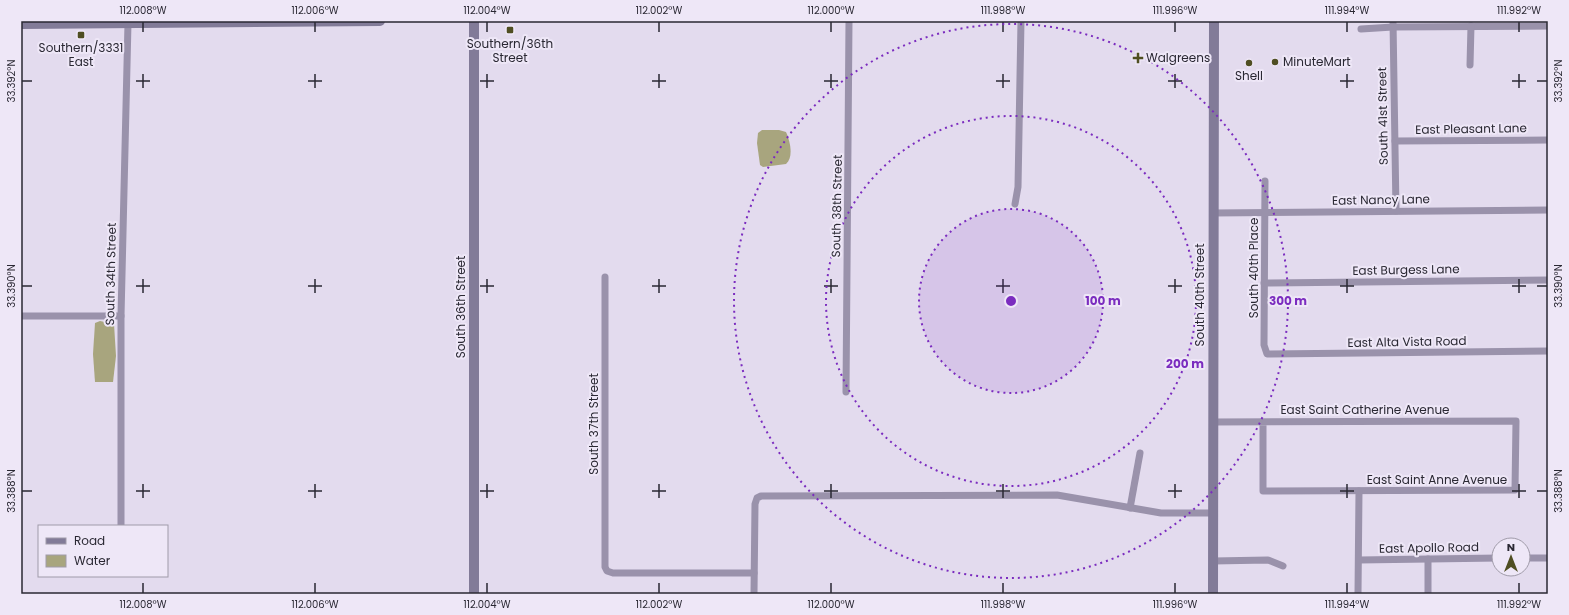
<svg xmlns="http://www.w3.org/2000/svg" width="1569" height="615" font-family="Poppins,sans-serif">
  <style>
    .water { fill: #a8a57e }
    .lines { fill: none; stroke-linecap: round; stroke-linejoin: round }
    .street { stroke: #9a92ab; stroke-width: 7 }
    .secondary { stroke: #827b98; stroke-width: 10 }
    .ticks { fill: none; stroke: #2a2833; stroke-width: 1.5 }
    .ring { fill: none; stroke: #7b2cbf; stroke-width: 2; stroke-dasharray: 2 4 }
    .poi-dot { fill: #4f4e22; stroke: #eee7f7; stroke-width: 1.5 }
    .labels { text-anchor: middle; stroke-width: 4; stroke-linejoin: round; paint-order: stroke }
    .poi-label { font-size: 12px; fill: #2a2833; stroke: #eee7f7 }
    .street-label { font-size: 12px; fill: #2a2833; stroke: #eee7f7 }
    .centre { fill: #7b2cbf; stroke: #eee7f7; stroke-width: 2 }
    .ring-label { font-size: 12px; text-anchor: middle; font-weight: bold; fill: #7b2cbf; stroke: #eee7f7; stroke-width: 4; stroke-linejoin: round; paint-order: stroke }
    .neatline { fill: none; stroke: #2a2833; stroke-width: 1.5 }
    .ticks-label { font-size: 10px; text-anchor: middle; fill: #2a2833 }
  </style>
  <rect width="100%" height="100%" fill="#e3dbee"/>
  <g class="water">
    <path d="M762 130H779L786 132C790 141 794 157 786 164L763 167 760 165 757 143 758 133Z"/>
    <polygon points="100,321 114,324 116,356 113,382 95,382 93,354 95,323"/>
  </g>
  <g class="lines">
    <g class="street">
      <polyline points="1393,21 1396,211"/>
      <polyline points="1361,29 1393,27 1548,26"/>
      <polyline points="1470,65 1471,26"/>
      <polyline points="1395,141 1548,140"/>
      <polyline points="1265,181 1264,345 1267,354 1548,351"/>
      <polyline points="1015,204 1018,187 1021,21"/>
      <polyline points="1213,213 1548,210"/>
      <polyline points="605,277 605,567 607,571 613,573 754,573"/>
      <polyline points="1264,283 1548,280"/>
      <polyline points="21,316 121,316"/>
      <polyline points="846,392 849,21"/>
      <polyline points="1213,422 1516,421 1515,490 1263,491 1263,422"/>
      <polyline points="1130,508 1140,453"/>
      <polyline points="121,526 121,316 128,23"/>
      <polyline points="1523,558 1548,558"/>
      <polyline points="1359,560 1499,558"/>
      <polyline points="1213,561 1268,560 1283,566"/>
      <polyline points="754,594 755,504 757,498 761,496 1057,495 1161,513 1213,513"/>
      <polyline points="1358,594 1359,491"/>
      <polyline points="1428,594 1428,559"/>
    </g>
    <g class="secondary">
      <polyline points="21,24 380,21"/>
      <polyline points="474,594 474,21"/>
      <polyline points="1213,594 1214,21"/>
    </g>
  </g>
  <path class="ticks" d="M143 22V32M315 22V32M487 22V32M659 22V32M831 22V32M1003 22V32M1175 22V32M1347 22V32M1519 22V32M143 74V88M315 74V88M487 74V88M659 74V88M831 74V88M1003 74V88M1175 74V88M1347 74V88M1519 74V88M22 81H32M136 81H150M308 81H322M480 81H494M652 81H666M824 81H838M996 81H1010M1168 81H1182M1340 81H1354M1512 81H1526M1537 81H1547M143 279V293M315 279V293M487 279V293M659 279V293M831 279V293M1003 279V293M1175 279V293M1347 279V293M1519 279V293M22 286H32M136 286H150M308 286H322M480 286H494M652 286H666M824 286H838M996 286H1010M1168 286H1182M1340 286H1354M1512 286H1526M1537 286H1547M143 484V498M315 484V498M487 484V498M659 484V498M831 484V498M1003 484V498M1175 484V498M1347 484V498M1519 484V498M22 491H32M136 491H150M308 491H322M480 491H494M652 491H666M824 491H838M996 491H1010M1168 491H1182M1340 491H1354M1512 491H1526M1537 491H1547M143 583V593M315 583V593M487 583V593M659 583V593M831 583V593M1003 583V593M1175 583V593M1347 583V593M1519 583V593"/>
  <circle cx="1011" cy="301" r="92" fill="#7b2cbf" fill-opacity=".12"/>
  <g class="ring">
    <circle cx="1011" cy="301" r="92"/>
    <circle cx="1011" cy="301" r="185"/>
    <circle cx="1011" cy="301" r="277"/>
  </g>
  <g class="poi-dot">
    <rect x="506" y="26" width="8" height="8" rx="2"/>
    <rect x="77" y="31" width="8" height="8" rx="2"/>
    <path d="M1136 52h4v4h4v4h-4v4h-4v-4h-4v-4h4z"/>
    <circle cx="1275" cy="62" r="4"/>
    <circle cx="1249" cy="63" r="4"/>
  </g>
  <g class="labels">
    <g class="poi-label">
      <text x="510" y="48">Southern/36th<tspan x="510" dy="14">Street</tspan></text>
      <text x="81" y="52">Southern/3331<tspan x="81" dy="14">East</tspan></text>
      <text x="1146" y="62" text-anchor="start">Walgreens</text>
      <text x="1283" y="66" text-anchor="start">MinuteMart</text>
      <text x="1249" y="80">Shell</text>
    </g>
    <g class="street-label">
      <text transform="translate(1383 116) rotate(-91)" y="4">South 41st Street</text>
      <text transform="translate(1471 129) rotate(-1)" y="4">East Pleasant Lane</text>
      <text transform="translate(1381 200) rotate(-1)" y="4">East Nancy Lane</text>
      <text transform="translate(837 206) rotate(-89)" y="4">South 38th Street</text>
      <text transform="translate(1254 268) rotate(-90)" y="4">South 40th Place</text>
      <text transform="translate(1406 270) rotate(-1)" y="4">East Burgess Lane</text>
      <text transform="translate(111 274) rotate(-89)" y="4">South 34th Street</text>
      <text transform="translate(1200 295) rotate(-90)" y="4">South 40th Street</text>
      <text transform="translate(461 307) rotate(-90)" y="4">South 36th Street</text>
      <text transform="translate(1407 342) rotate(-1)" y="4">East Alta Vista Road</text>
      <text x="1365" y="414">East Saint Catherine Avenue</text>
      <text transform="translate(594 424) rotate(-90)" y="4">South 37th Street</text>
      <text x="1437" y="484">East Saint Anne Avenue</text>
      <text transform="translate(1429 548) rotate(-1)" y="4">East Apollo Road</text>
    </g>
  </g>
  <circle cx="1011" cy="301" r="6" class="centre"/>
  <g class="ring-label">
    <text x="1103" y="305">100 m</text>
    <text x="1288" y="305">300 m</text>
    <text x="1185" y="368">200 m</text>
  </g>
  <rect width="1569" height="615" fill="none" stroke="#eee7f7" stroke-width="44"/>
  <rect x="38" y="525" width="130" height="52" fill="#eee7f7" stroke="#a09ba9"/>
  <rect x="46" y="538" width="20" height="6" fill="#827b98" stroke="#a09ba9"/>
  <text x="74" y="545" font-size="12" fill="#2a2833">Road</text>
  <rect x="46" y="555" width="20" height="12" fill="#a8a57e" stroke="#a09ba9"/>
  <text x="74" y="565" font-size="12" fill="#2a2833">Water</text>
  <g transform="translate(1511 557)"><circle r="19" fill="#eee7f7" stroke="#a09ba9"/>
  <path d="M0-3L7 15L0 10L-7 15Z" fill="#4f4e22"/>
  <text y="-6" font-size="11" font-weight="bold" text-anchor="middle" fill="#2a2833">N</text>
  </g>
  <rect x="22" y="22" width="1525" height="571" class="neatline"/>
  <g class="ticks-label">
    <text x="143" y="14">112.008°W</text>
    <text x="315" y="14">112.006°W</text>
    <text x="487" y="14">112.004°W</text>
    <text x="659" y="14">112.002°W</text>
    <text x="831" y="14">112.000°W</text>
    <text x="1003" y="14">111.998°W</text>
    <text x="1175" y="14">111.996°W</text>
    <text x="1347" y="14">111.994°W</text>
    <text x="1519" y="14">111.992°W</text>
    <text transform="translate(11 81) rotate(-90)" y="4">33.392°N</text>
    <text transform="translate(1558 81) rotate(-90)" y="4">33.392°N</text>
    <text transform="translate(11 286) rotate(-90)" y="4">33.390°N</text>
    <text transform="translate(1558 286) rotate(-90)" y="4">33.390°N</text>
    <text transform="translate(11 491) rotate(-90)" y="4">33.388°N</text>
    <text transform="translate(1558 491) rotate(-90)" y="4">33.388°N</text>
    <text x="143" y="608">112.008°W</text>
    <text x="315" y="608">112.006°W</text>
    <text x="487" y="608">112.004°W</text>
    <text x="659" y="608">112.002°W</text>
    <text x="831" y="608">112.000°W</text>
    <text x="1003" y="608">111.998°W</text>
    <text x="1175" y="608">111.996°W</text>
    <text x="1347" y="608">111.994°W</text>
    <text x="1519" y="608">111.992°W</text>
  </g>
</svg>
